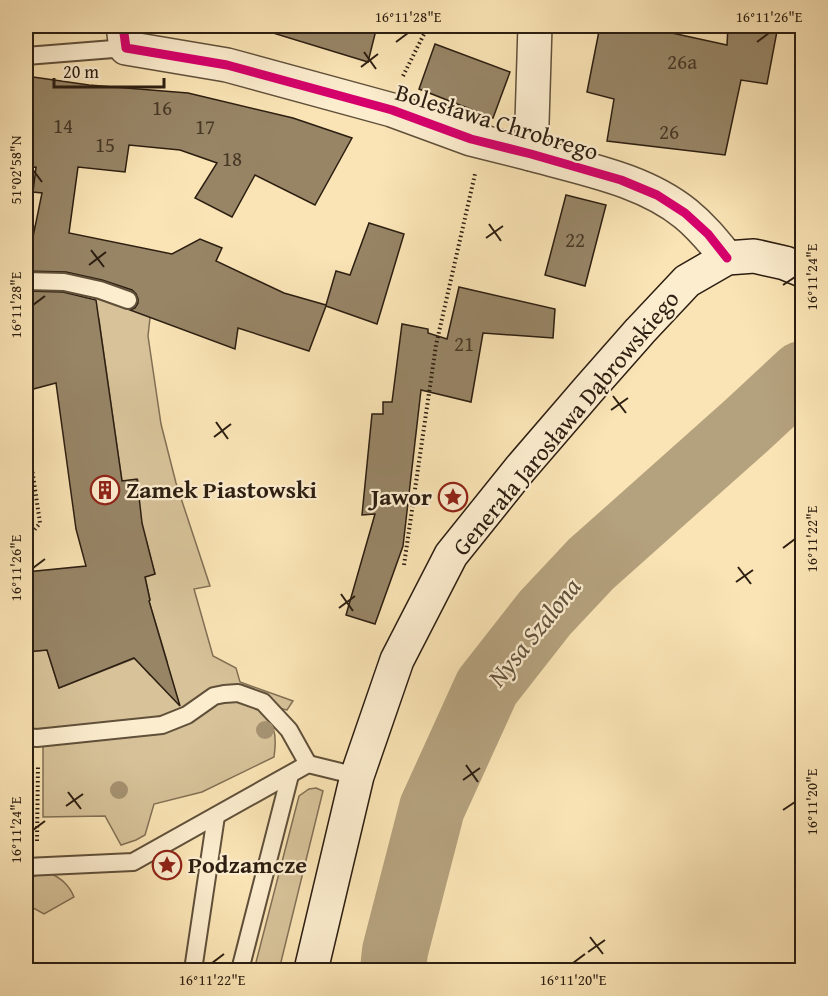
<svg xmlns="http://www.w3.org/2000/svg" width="828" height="996" font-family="'Gentium Book Plus',serif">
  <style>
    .green { fill: #d7c299; stroke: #827055; stroke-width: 1.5 }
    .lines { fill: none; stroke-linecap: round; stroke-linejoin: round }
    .river { stroke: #b4a17d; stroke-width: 66 }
    .building { fill: #978566; stroke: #2c1e11; stroke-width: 1.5 }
    .service-casing { stroke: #60503a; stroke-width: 20 }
    .minor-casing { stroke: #60503a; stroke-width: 36 }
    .tertiary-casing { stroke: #60503a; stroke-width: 36 }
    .secondary-casing { stroke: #2c1e11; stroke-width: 36 }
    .path { stroke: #2c1e11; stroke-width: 4; stroke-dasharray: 1.5 3; stroke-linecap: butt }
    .service { stroke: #fcedcf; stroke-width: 16 }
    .minor { stroke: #fcedcf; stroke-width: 33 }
    .tertiary { stroke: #fcedcf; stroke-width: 33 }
    .secondary { stroke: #fcedcf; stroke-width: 33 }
    .cycleway-casing { stroke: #fcedcf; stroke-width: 13 }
    .cycleway { stroke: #d6006c; stroke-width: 9 }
    .tree { fill: #a59271 }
    .ticks { fill: none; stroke: #2c1e11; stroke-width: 2 }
    .labels { text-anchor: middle; stroke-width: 4.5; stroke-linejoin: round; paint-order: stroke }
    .number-label { font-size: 21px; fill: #473826 }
    .street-label { font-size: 24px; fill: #2c1e11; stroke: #fcedcf }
    .poi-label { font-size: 24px; font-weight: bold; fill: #2c1e11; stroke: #fcedcf; text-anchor: start }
    .water-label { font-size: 26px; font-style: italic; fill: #62523c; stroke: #fcedcf }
    .neatline { fill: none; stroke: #2c1e11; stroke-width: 2 }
    .ticks-label { font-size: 15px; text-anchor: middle; fill: #2c1e11 }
  </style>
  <rect width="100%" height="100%" fill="#fae4b5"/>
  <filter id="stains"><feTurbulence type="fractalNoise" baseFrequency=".00333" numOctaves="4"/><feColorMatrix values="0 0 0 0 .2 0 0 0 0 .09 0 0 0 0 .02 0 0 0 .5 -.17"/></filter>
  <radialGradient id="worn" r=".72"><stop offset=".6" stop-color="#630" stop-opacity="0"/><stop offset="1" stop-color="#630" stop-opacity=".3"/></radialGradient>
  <g class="green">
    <path d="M35 226 28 262 159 290 150 318 148 336 161 424 176 483 210 586 194 589 213 656 236 668 240 682 293 701 287 710C264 707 255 680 225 685 206 688 193 705 176 711 156 719 134 720 113 723 84 726 55 729 26 729V652L47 650 59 688 138 657 139 662 150 675H157L167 664V661L149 601 150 600 145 577 155 574 146 540 125 501 140 499 138 480 122 481 99 319 70 323 63 296 26 295V285H45L120 300 134 305 140 297 78 280 26 277V227Z"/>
    <path d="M230 699C265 708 280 718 274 757L202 792 154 804 145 835 136 840 121 845 105 816 43 817V743L108 739 152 733 215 703Z"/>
    <rect x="26" y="743" width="5" height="74"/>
    <polygon points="316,788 323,791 279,970 254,970 299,796 309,789"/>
    <path d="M50 873C62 879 69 885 74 897L44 914 26 904V881L38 874Z"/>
  </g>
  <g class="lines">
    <polyline class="river" points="393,970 395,951 432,808 487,687 545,613 591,564 746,426 802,374"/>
  </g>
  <g class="building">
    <polygon points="274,26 377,26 368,62 273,33"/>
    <polygon points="600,26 640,26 727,45 728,26 778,26 767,84 741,80 725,155 607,141 614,99 587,92"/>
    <polygon points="435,44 510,72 493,118 419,89"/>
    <polygon points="26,76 89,85 188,93 293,118 352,138 315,205 255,175 232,217 195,198 217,163 180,150 129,145 125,172 78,167 69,233 172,254 200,239 222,248 216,261 284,293 326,305 336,271 350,275 369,223 404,234 377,324 326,306 309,351 238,328 235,349 130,310 135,308 138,303 138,299 136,294 132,290 102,280 66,272 26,271 42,193 33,192 36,167 26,168"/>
    <polygon points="566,195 606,205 585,286 545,275"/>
    <polygon points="459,287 555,309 553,338 483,333 471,402 421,390 403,546 375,624 346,615 375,514 362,515 372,414 383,414 383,402 392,402 402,324 428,329 428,333 447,339"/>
    <polygon points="26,291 63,292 96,300 122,481 137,479 142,523 155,574 145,577 150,600 149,601 180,706 134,658 59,688 47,650 26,652 26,572 86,566 76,529 56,383 26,391"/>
  </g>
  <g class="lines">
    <g class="service-casing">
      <g id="service">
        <polyline points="26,56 126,48"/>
        <polyline points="26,281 64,282 100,290 128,300"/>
        <polyline points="26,737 37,738 162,725 187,715 214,696 224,694 238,693 263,702 289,730 308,764"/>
        <polyline points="26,867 133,862 308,764 357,776"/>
        <polyline points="193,970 216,816"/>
        <polyline points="240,970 290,775"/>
      </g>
    </g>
    <g class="minor-casing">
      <polyline id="minor" points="123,26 126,48 227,65 392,110 471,139 531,154"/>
    </g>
    <g class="tertiary-casing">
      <path id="tertiary" d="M535 26 531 154C583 169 643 179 686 214 702 227 714 242 727 258"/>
    </g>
    <g class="secondary-casing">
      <polyline id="secondary" points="311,970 357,776 397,660 451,555 520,469 588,390 640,331 687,281 727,258 754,256 785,263 802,270"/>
    </g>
    <g class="path">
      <polyline points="403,76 428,26"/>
      <polyline points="26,456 31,462 40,523 31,534 26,536"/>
      <polyline points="404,565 436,345 475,174"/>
      <polyline points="37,841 38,765"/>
    </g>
    <use href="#service" class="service"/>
    <use href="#minor" class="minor"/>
    <use href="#tertiary" class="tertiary"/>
    <use href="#secondary" class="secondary"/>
    <g class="cycleway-casing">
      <polyline id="cycleway" points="123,26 126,48 227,65 392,110 471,139 531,154 621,180 657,195 685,213 708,234 727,258"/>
    </g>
    <use href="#cycleway" class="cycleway"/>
  </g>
  <g class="tree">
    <circle cx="265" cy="730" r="9"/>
    <circle cx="119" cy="790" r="9"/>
  </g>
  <path class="ticks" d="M396 42 408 33M757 42 769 33M364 52 376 69M361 67 378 54M33 170 42 182M489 224 501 241M486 238 503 226M91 250 104 267M89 265 106 252M783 285 795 277M33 305 45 296M613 396 626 413M611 410 628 398M216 422 228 439M214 437 231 424M783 548 795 539M738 567 751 584M33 568 45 559M736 582 753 570M341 594 353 611M339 608 355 596M466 765 478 782M463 780 480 768M68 792 81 809M66 806 83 794M783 810 795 802M33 830 45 821M590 937 603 954M588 952 605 940M212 963 224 954M573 963 585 954"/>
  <defs>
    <g id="building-ring" transform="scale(1.5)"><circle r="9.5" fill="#fcedcf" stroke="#8f2418" stroke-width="1.5"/><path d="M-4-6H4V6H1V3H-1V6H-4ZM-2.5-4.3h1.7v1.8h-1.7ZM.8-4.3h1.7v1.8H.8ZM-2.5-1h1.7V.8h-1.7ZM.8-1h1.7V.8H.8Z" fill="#8f2418"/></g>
    <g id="sight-ring" transform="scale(1.5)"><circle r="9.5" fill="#fcedcf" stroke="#8f2418" stroke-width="1.5"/><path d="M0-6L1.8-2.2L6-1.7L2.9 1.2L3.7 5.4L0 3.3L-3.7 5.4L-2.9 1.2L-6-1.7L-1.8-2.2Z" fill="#8f2418"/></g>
  </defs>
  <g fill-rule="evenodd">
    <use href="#building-ring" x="105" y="490"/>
    <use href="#sight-ring" x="453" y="497"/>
    <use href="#sight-ring" x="167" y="865"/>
  </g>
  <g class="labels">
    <g class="number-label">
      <text x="682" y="69">26a</text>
      <text x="162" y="115">16</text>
      <text x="63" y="133">14</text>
      <text x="205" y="134">17</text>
      <text x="669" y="139">26</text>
      <text x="105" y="152">15</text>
      <text x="232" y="166">18</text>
      <text x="575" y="247">22</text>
      <text x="464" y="351">21</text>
    </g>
    <g class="street-label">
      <text transform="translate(497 122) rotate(17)" y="8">Bolesława Chrobrego</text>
      <text transform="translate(566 423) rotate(-50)" y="8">Generała Jarosława Dąbrowskiego</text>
    </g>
    <g class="poi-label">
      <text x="126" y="498">Zamek Piastowski</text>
      <text x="432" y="505" text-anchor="end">Jawor</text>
      <text x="188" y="873">Podzamcze</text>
    </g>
    <g class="water-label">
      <text transform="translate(534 632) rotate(-51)" y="9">Nysa Szalona</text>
    </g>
  </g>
  <rect width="828" height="996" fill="none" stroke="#fae4b5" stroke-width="66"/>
  <path d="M54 78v9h110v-9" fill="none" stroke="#2c1e11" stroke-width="3"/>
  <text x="63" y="78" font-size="18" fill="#2c1e11" stroke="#fcedcf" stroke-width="4.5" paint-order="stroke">20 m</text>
  <rect x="33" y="33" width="762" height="930" class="neatline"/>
  <g class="ticks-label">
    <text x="408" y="22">16°11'28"E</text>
    <text x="769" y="22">16°11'26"E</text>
    <text transform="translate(16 170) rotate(-90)" y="5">51°02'58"N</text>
    <text transform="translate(812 277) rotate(-90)" y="5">16°11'24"E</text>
    <text transform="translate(16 305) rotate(-90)" y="5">16°11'28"E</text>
    <text transform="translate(812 539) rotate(-90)" y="5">16°11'22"E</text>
    <text transform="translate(16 568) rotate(-90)" y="5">16°11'26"E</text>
    <text transform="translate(812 802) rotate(-90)" y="5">16°11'20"E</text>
    <text transform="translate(16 830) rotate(-90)" y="5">16°11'24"E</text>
    <text x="212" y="985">16°11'22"E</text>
    <text x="573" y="985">16°11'20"E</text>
  </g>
  <rect width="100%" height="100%" filter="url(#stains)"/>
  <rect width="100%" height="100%" fill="url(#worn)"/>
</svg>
